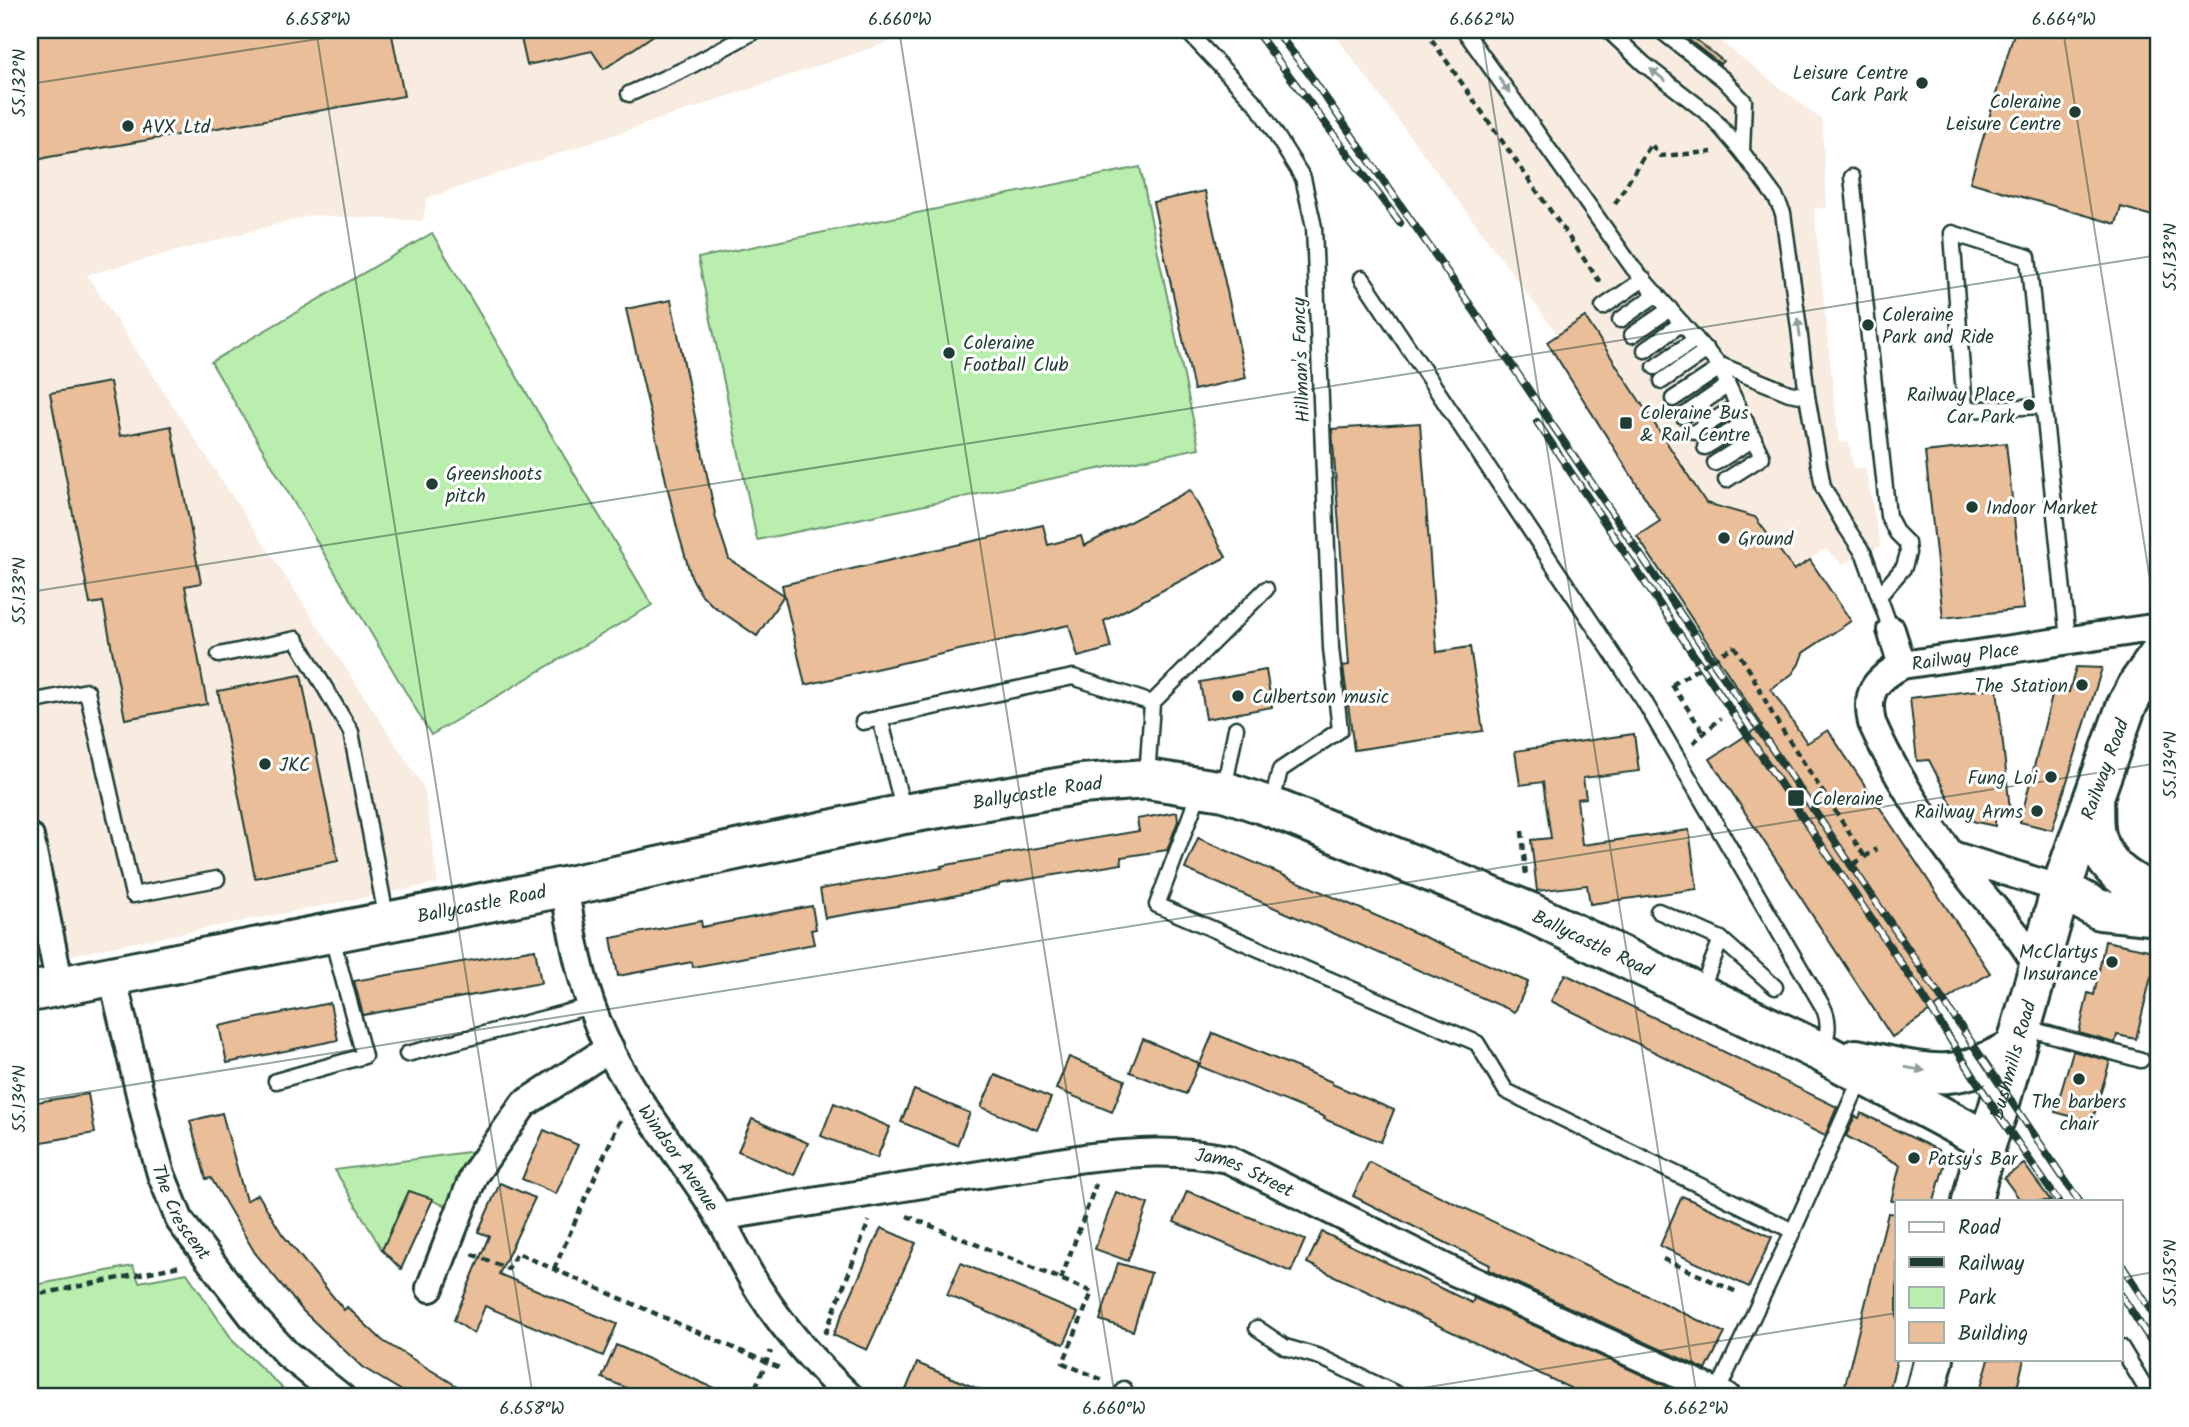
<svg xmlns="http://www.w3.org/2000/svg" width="2189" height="1427" font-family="Kalam,sans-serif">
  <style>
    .built { fill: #f8ece0 }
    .green { fill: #baeeae; stroke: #6c9671; stroke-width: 2 }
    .building { fill: #e9be99; stroke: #1f3d34; stroke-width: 2 }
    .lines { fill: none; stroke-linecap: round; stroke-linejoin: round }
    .lane-casing { stroke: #1f3d34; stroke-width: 19 }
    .street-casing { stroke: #1f3d34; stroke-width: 32 }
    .secondary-casing { stroke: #1f3d34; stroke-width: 44 }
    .primary-casing { stroke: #1f3d34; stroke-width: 44 }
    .path { stroke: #1f3d34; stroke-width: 4.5; stroke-dasharray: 7 5; stroke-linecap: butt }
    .lane { stroke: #fff; stroke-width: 14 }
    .street { stroke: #fff; stroke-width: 26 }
    .secondary { stroke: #fff; stroke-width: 38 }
    .primary { stroke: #fff; stroke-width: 38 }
    .rail-casing { stroke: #1f3d34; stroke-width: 8 }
    .rail { stroke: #fff; stroke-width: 5; stroke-dasharray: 16; stroke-linecap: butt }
    .path-bridge { stroke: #1f3d34; stroke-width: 4.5; stroke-dasharray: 7 5; stroke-linecap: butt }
    .oneway { fill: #8f9e9a }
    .ticks { fill: none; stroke: #1f3d34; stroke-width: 2; stroke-opacity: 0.45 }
    .poi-dot { fill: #1f3d34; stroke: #fff; stroke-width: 2.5 }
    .labels { text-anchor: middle; stroke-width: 6; stroke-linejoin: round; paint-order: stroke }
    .poi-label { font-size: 19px; fill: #1f3d34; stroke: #fff; text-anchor: start }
    .street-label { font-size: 19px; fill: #1f3d34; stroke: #fff }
    .neatline { fill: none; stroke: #1f3d34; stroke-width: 2.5 }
    .ticks-label { font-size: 18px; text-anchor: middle; fill: #1f3d34 }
  </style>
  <rect width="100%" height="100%" fill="#fff"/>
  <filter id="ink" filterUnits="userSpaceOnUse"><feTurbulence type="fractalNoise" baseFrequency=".0143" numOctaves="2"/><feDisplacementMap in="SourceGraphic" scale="14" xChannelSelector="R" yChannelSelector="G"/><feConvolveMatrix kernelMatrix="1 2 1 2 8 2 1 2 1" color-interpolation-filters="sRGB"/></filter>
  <g filter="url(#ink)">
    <g class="built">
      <polygon points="30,30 909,30 898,39 427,198 423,221 312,215 87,275 424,787 438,883 30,963"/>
      <polygon points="1331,30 1706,30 1822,120 1827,207 1814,209 1839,443 1849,442 1853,469 1865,467 1881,546 1843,564 1825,549 1794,570 1755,517 1705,503 1585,318 1558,335"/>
    </g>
    <g class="green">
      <polygon points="1140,167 1199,448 757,540 698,258"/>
      <polygon points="432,233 652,605 431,735 211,362"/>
      <polygon points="475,1151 453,1209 409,1191 382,1250 335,1170"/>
      <polygon points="133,1266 139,1282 187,1273 234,1342 292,1397 30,1397 30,1286"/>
    </g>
    <g class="building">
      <polygon points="30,30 391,30 404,96 49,157 30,162"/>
      <polygon points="542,30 661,30 604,69 592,51 527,65 520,34"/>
      <polygon points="1678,30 1684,30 1723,61 1720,64 1677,31"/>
      <polygon points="2015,30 2159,30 2159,218 2121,207 2116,224 1970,182"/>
      <polygon points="1205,191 1246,378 1194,390 1153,202"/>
      <polygon points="671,300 716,519 729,559 784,595 757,636 712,605 700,593 691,576 677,528 626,309"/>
      <polygon points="1585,317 1706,503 1755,517 1794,570 1810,560 1851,621 1803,653 1799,664 1792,674 1771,689 1807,743 1828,730 1990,973 1968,987 1967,986 1892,1037 1710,759 1762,725 1637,536 1660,521 1547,342"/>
      <polygon points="110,382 120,436 171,426 201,583 185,586 207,704 125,719 103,602 90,604 50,393"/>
      <polygon points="1420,423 1437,652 1470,647 1483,731 1354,750 1343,666 1349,665 1332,429"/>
      <polygon points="2006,443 2024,609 1943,618 1925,452"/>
      <polygon points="1190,490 1226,557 1104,621 1111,648 1078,657 1069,625 805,685 782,585 1043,525 1048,545 1081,536 1084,546"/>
      <polygon points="2076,667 2102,668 2052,830 2020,822 2054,688 2069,692"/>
      <polygon points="1266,670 1272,707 1206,719 1200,682"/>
      <polygon points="301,675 338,861 255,878 218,691"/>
      <polygon points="1997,688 2011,819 1995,815 1995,826 1976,822 1960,816 1952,805 1929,760 1917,761 1910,698"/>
      <polygon points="1634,734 1639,771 1583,778 1586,798 1577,799 1582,845 1689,830 1697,889 1590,904 1587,885 1537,891 1531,840 1551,838 1543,782 1520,785 1515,751"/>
      <polygon points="1177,812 1178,821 1167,850 1121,857 1122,864 999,884 999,886 939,899 825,918 820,889 942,868 941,866 1002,855 1002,854 1139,831 1137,819"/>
      <polygon points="1198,838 1528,982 1515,1012 1185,869"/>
      <polygon points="812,906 816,929 811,930 814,944 693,967 692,962 618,976 611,938 701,921 702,927"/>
      <polygon points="2105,941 2159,952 2159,979 2151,977 2136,1039 2117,1035 2115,1043 2079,1033 2088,993 2094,995"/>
      <polygon points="535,949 541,983 363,1015 354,981"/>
      <polygon points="1565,974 1837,1107 1825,1136 1551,1001"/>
      <polygon points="330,1003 338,1040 227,1063 219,1026"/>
      <polygon points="1213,1033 1332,1082 1332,1084 1394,1110 1381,1142 1324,1119 1325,1117 1199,1066"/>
      <polygon points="1143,1039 1199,1063 1186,1094 1130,1072"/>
      <polygon points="2073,1051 2110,1061 2092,1122 2055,1112"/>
      <polygon points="1069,1057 1125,1080 1112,1112 1056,1089"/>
      <polygon points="995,1075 1051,1098 1037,1130 981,1107"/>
      <polygon points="914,1090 970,1113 957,1145 901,1122"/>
      <polygon points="88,1094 95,1133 30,1144 30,1103"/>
      <polygon points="834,1103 890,1127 877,1158 821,1136"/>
      <polygon points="222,1113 246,1201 258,1194 282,1234 344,1310 347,1307 383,1341 475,1397 412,1397 362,1367 303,1311 255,1253 211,1178 206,1179 190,1121"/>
      <polygon points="1861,1113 1938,1150 1944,1166 1934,1201 1891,1201 1900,1165 1846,1136 1855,1116 1859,1118"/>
      <polygon points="752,1119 808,1143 794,1175 738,1151"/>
      <polygon points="544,1130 578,1145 556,1194 522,1179"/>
      <polygon points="1369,1162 1725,1333 1706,1370 1488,1270 1490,1265 1353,1196"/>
      <polygon points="2024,1164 2051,1201 2021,1201 2004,1178"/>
      <polygon points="500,1183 535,1198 499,1274 617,1324 603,1356 485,1306 474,1334 454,1320 489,1236 478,1232"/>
      <polygon points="409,1191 433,1199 401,1269 382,1250"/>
      <polygon points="1187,1191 1305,1240 1291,1272 1174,1222"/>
      <polygon points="1116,1192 1148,1204 1128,1261 1095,1249"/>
      <polygon points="1682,1196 1772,1237 1749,1287 1660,1246"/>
      <polygon points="1888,1213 1897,1214 1897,1359 1888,1397 1842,1397"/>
      <polygon points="881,1228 916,1243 867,1350 833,1335"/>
      <polygon points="1322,1232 1472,1303 1474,1298 1690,1397 1589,1397 1307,1263"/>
      <polygon points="961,1263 1078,1313 1064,1344 947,1295"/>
      <polygon points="1118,1263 1151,1273 1133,1331 1100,1320"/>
      <polygon points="616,1345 671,1369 734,1397 649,1397 602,1378"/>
      <polygon points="1989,1359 2024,1359 2015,1397 1978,1397"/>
      <polygon points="917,1363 997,1397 903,1397"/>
    </g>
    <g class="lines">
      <g class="lane-casing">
        <g id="lane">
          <polyline points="1186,30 1258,106 1303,178 1314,227 1331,648 1340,730 1280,770 1271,806"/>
          <polyline points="1464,30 1633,268 1718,364 1789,393 1807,396"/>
          <polyline points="1608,30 1644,64 1711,116 1742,152 1776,198 1783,213 1799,328 1807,396 1823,487 1844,524 1864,554 1891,630"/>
          <polyline points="1660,30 1723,79 1744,101 1742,152"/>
          <polyline points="629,94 685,69 757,30"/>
          <polyline points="1852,177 1888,516 1897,533 1907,543 1908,553 1904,567 1880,595"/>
          <path d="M1362 278 1644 701 1823 1007C1831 1023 1827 1035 1823 1052"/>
          <polyline points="1603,307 1644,279"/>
          <polyline points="1620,320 1657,294"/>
          <polyline points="1632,335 1670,309"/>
          <polyline points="1645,350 1682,323"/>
          <polyline points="1718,364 1762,457 1726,480"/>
          <polyline points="1655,367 1696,339"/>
          <polyline points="1662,381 1707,350"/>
          <polyline points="1673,399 1720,368"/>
          <polyline points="2043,406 1965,410 1952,233 2028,257 2068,639"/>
          <polyline points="1683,416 1728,385"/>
          <polyline points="1695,432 1738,405"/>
          <polyline points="1705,447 1746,422"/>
          <polyline points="1715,463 1754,439"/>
          <polyline points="219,655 296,639 351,732 387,921"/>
          <polyline points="30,702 87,691 133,895 217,879"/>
          <polyline points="1152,703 1266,589"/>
          <polyline points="880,718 904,812"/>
          <polyline points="863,722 1073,677 1152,703 1147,778"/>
          <polyline points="1200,790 1157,905 1477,1043 1506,1091 1793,1231 1862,1076"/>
          <polyline points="1224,790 1236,728"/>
          <polyline points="1658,911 1721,939 1775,987"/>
          <polyline points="1700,993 1721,939"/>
          <polyline points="2023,1027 2141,1060"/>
          <polyline points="407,1054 591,1006"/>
          <polyline points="276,1081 364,1056 331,934"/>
          <polyline points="1257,1328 1285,1347 1320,1357 1403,1397"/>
          <polyline points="2121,1347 2151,1397"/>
          <polyline points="1121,1397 1124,1389"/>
          <polyline points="1715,1397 1793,1231"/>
        </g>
      </g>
      <g class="street-casing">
        <g id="street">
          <polyline points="1891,630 1902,665"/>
          <polyline points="30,837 60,986"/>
          <polyline points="1952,855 2061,889"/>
          <path id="s1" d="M564 887C572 931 579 974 595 1016 622 1091 680 1151 720 1218 734 1243 745 1269 761 1293 786 1332 816 1365 850 1397"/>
          <path id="s2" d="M2038 969C2021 934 1993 909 1970 879 1931 830 1897 780 1872 723 1865 692 1875 680 1902 665L2159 627"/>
          <path id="s3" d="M112 975 148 1128 161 1174 180 1221 253 1317 287 1354 341 1397"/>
          <path id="s4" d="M719 1217 1084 1158C1135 1152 1177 1149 1228 1159L1448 1269 1727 1397"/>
          <polyline points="430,1288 474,1175 524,1104 610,1048"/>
        </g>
      </g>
      <g class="secondary-casing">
        <g id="secondary">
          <path id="s5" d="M30 992 564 887 904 814 1081 784 1147 779 1224 791 1271 807 1529 912 1823 1053 1987 1141"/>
          <path d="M1856 1059C1885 1064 1918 1075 1948 1073 1971 1072 1994 1059 2014 1049"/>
          <path id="s6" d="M1972 1201 1987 1141 1997 1113 2061 889"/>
          <polyline points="1924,1397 1934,1359"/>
        </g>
      </g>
      <g class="primary-casing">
        <g id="primary">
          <polyline points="2159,655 2139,683 2126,707 2061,889 2100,910 2159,916"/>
          <path d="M2094 800C2095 813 2093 827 2097 839 2106 871 2132 883 2159 897"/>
        </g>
      </g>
      <g class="path">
        <polyline points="1425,30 1600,282"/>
        <polyline points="1615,204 1651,144 1660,156 1712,152"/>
        <polyline points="1734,646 1750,671 1774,717 1865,857"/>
        <polyline points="1672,685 1704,733"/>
        <polyline points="1693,743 1721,718"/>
        <polyline points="1522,831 1526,876"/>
        <polyline points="1854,864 1877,849"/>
        <polyline points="907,1216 1092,1292 1063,1363 1105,1381"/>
        <polyline points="472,1254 508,1269 517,1253 782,1369"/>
        <polyline points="1663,1259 1739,1293"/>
        <polyline points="554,1269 620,1120"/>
        <polyline points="1061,1279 1096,1184"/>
        <polyline points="30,1296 180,1266"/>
        <polyline points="825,1334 869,1221"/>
        <polyline points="749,1397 757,1384 771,1351"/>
      </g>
      <use href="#lane" class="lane"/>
      <use href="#street" class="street"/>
      <use href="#secondary" class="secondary"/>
      <use href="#primary" class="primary"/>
      <g class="rail-casing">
        <g id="rail">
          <polyline points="1255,30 1400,223"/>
          <polyline points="1275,30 1307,71 1507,358 2079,1201"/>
          <polyline points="1537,422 1919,990 1997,1113 2058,1201"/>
          <polyline points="2121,1264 2159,1323"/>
          <polyline points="2121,1295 2159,1353"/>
        </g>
      </g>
      <use href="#rail" class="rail"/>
      <polyline class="path-bridge" points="1672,685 1734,646"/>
    </g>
    <defs><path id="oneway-solid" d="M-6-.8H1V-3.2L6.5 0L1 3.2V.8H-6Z" transform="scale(1.75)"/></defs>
    <g class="oneway">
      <use href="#oneway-solid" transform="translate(1658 75) rotate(-142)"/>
      <use href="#oneway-solid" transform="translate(1504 85) rotate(55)"/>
      <use href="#oneway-solid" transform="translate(1799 328) rotate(-97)"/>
      <use href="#oneway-solid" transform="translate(1915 1069) rotate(10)"/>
    </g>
  </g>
  <path class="ticks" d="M316 30 533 1397M899 30 1115 1397M1481 30 1697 1397M2063 30 2159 637M30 84 375 30M30 592 2159 255M30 1101 2159 763M2121 1278 2159 1271M1365 1397 1897 1313"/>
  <g class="poi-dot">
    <circle cx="1922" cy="83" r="7"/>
    <circle cx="2075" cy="112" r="7"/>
    <circle cx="128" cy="126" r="7"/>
    <circle cx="1868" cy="325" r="7"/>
    <circle cx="949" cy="353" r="7"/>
    <circle cx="2029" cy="405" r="7"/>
    <rect x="1619" y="416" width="14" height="14" rx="3.5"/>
    <circle cx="432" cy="484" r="7"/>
    <circle cx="1972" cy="507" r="7"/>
    <circle cx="1724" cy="538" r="7"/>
    <circle cx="2082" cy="685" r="7"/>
    <circle cx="1238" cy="696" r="7"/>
    <circle cx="265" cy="764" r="7"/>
    <circle cx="2051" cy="777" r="7"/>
    <rect x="1787" y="789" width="18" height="18" rx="3.5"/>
    <circle cx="2037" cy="811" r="7"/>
    <circle cx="2112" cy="962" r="7"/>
    <circle cx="2079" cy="1079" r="7"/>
    <circle cx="1914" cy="1158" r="7"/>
  </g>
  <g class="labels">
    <g class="poi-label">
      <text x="1908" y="79" text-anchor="end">Leisure Centre<tspan x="1908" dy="22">Cark Park</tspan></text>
      <text x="2061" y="108" text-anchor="end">Coleraine<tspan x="2061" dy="22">Leisure Centre</tspan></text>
      <text x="142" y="133">AVX Ltd</text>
      <text x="1882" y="321">Coleraine<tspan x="1882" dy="22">Park and Ride</tspan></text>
      <text x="963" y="349">Coleraine<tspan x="963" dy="22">Football Club</tspan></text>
      <text x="2015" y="401" text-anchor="end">Railway Place<tspan x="2015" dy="22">Car Park</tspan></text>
      <text x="1640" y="419">Coleraine Bus<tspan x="1640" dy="22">&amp; Rail Centre</tspan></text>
      <text x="446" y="480">Greenshoots<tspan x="446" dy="22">pitch</tspan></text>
      <text x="1986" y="514">Indoor Market</text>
      <text x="1738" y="545">Ground</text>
      <text x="2068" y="692" text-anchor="end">The Station</text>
      <text x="1252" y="703">Culbertson music</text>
      <text x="279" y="771">JKC</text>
      <text x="2037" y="784" text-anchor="end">Fung Loi</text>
      <text x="1812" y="805">Coleraine</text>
      <text x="2023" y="818" text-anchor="end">Railway Arms</text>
      <text x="2098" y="958" text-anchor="end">McClartys<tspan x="2098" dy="22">Insurance</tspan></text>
      <text x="2079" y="1108" text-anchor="middle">The barbers<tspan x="2079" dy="22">chair</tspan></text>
      <text x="1928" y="1165">Patsy's Bar</text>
    </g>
    <g class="street-label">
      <text transform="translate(1300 360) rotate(-92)" y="7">Hillman's Fancy</text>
      <text dy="7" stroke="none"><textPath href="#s2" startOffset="434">Railway Place</textPath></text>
      <text transform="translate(2104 769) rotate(-70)" y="7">Railway Road</text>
      <text dy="7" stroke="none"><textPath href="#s5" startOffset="1027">Ballycastle Road</textPath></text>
      <text dy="7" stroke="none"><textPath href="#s5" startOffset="460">Ballycastle Road</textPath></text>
      <text dy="7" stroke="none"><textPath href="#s5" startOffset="1615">Ballycastle Road</textPath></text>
      <text dy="7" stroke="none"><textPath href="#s6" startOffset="147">Bushmills Road</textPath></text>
      <text dy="7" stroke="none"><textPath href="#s1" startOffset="298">Windsor Avenue</textPath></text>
      <text dy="7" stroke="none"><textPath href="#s4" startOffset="534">James Street</textPath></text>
      <text dy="7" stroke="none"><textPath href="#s3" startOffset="248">The Crescent</textPath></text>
    </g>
  </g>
  <rect width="2189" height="1427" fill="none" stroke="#fff" stroke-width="77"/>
  <rect x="1895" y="1200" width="228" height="161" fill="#ffffff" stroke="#a5b1ae" stroke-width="2"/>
  <rect x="1909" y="1222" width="35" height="10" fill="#ffffff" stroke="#a5b1ae" stroke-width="2"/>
  <text x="1958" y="1234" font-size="21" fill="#1f3d34">Road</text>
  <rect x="1909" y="1257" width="35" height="10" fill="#1f3d34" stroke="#a5b1ae" stroke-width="2"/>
  <text x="1958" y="1270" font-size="21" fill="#1f3d34">Railway</text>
  <rect x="1909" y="1287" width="35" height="21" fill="#baeeae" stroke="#a5b1ae" stroke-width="2"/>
  <text x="1958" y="1304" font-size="21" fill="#1f3d34">Park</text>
  <rect x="1909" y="1322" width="35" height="21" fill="#e9be99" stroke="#a5b1ae" stroke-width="2"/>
  <text x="1958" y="1340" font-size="21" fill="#1f3d34">Building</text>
  <rect x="38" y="38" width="2112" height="1350" class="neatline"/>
  <g class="ticks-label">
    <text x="318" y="25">6.658°W</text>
    <text x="900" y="25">6.660°W</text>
    <text x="1482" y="25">6.662°W</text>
    <text x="2064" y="25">6.664°W</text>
    <text transform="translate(19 83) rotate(-90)" y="6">55.132°N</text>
    <text transform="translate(2170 257) rotate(-90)" y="6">55.133°N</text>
    <text transform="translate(19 591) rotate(-90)" y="6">55.133°N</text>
    <text transform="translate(2170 765) rotate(-90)" y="6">55.134°N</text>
    <text transform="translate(19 1099) rotate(-90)" y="6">55.134°N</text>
    <text transform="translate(2170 1273) rotate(-90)" y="6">55.135°N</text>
    <text x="532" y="1414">6.658°W</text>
    <text x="1114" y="1414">6.660°W</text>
    <text x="1696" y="1414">6.662°W</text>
  </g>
</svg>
